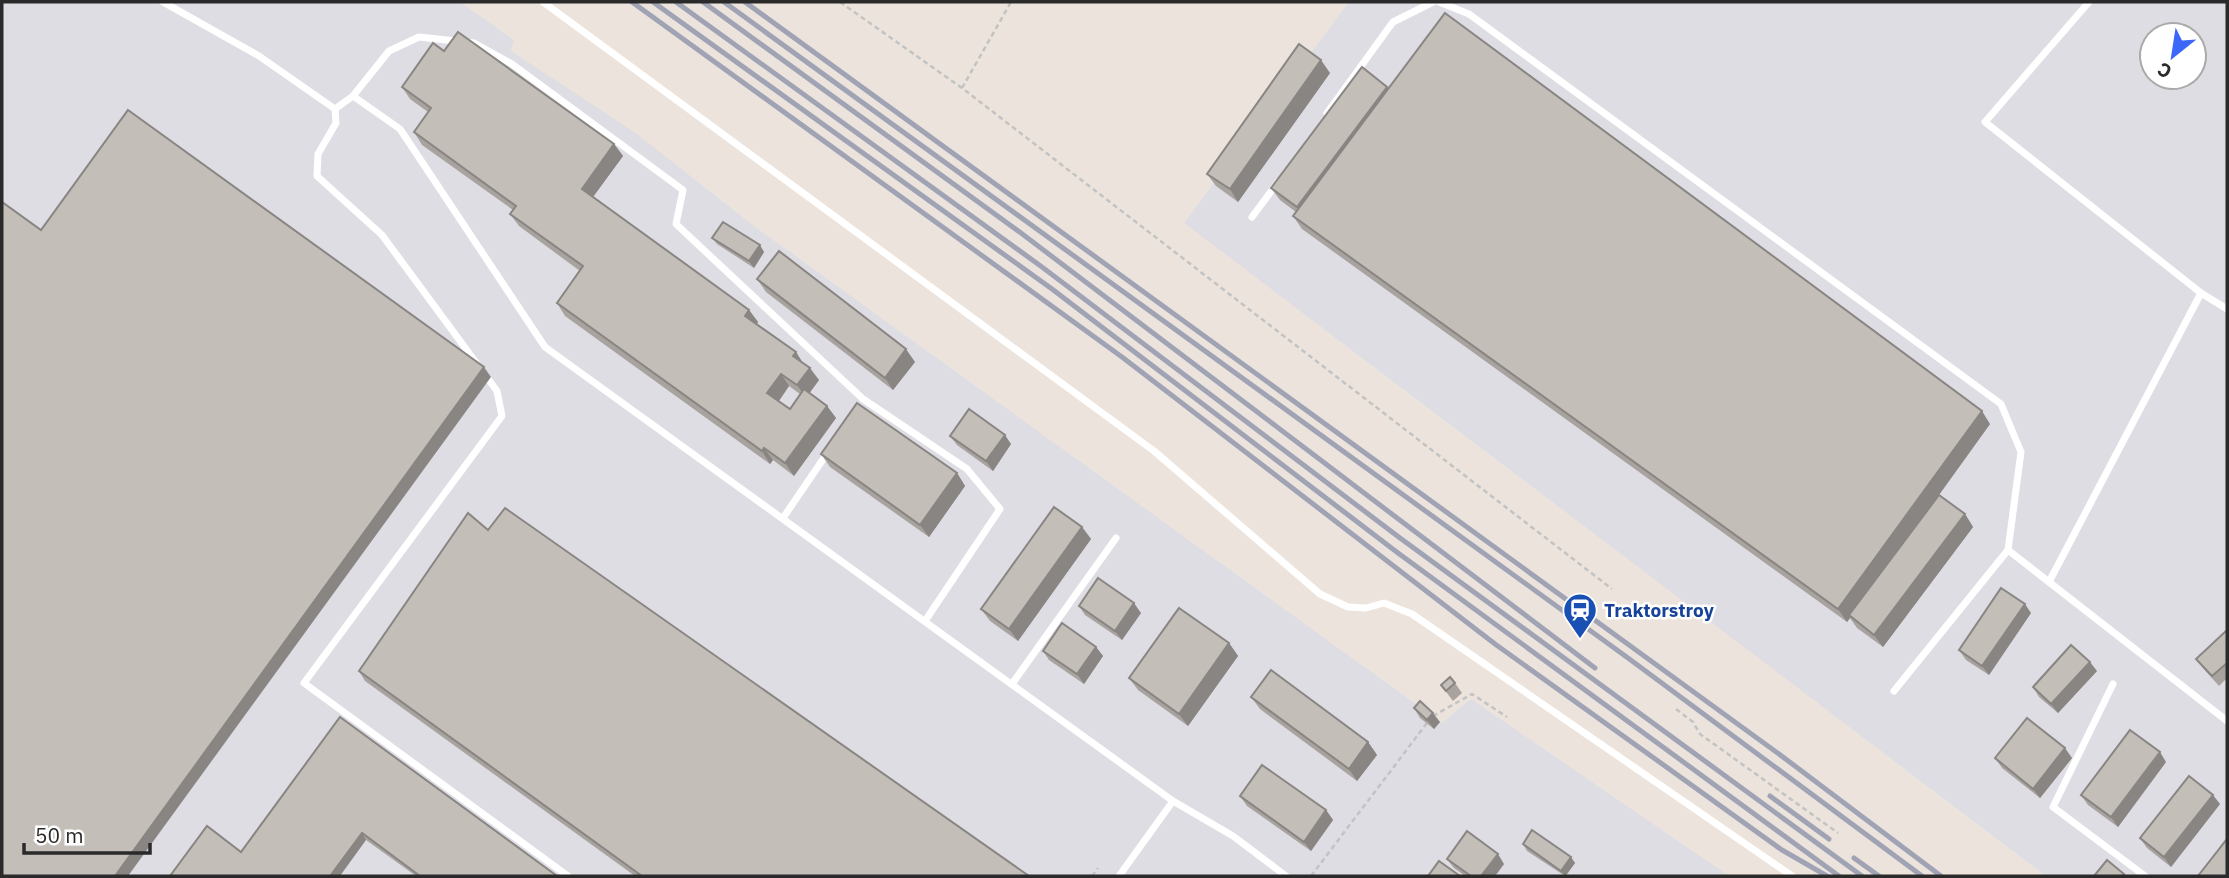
<svg xmlns="http://www.w3.org/2000/svg" width="2229" height="878" font-family="'IBM Plex Sans',sans-serif">
  <style>
    .industrial { fill: #dedde4; fill-rule: evenodd }
    .lines { fill: none; stroke-linecap: round; stroke-linejoin: round }
    .path { stroke: #c3c3c3; stroke-width: 2.5; stroke-dasharray: 5 3.5; stroke-linecap: butt }
    .service { stroke: #fff; stroke-width: 7 }
    .rail { stroke: #9fa3b4; stroke-width: 5 }
    .wall { fill: #a9a39f; fill-rule: evenodd }
    .shaded-wall { fill: #898582 }
    .building { fill: #c4beb9; stroke: #898582; stroke-width: 2 }
    .labels { text-anchor: middle; stroke-width: 5; stroke-linejoin: round; paint-order: stroke }
    .transit-label { font-size: 19px; font-weight: bold; fill: #164399; stroke: #fff; text-anchor: start }
  </style>
  <rect width="100%" height="100%" fill="#ece4dc"/>
  <g class="industrial">
    <polygon points="2,2 460,2 514,40 511,51 637,134 754,226 1442,723 1471,699 1729,876 2,876"/>
    <path d="M1349 2H2227V876H2046L1184 223ZM2152 35H2194V77H2152Z"/>
  </g>
  <g class="lines">
    <g class="path">
      <polyline points="840,2 962,88 1612,589"/>
      <polyline points="962,88 1011,2"/>
      <polyline points="1676,709 1693,722 1700,734 1838,833"/>
      <polyline points="1433,716 1472,694 1507,717"/>
      <polyline points="1092,876 1098,868"/>
      <polyline points="1311,876 1427,723"/>
    </g>
    <g class="service">
      <polyline points="163,2 259,56 335,109 336,123 318,154 317,176 382,235 497,391 502,416 304,683 568,876"/>
      <polyline points="543,2 1154,451 1320,594 1348,607 1366,608 1384,603 1412,614 1792,876"/>
      <polyline points="1439,2 1469,14 2001,404 2021,452 2008,550"/>
      <polyline points="353,96 400,129 545,347 1173,801 1233,836 1286,876"/>
      <polyline points="335,109 353,96 389,51 419,37 474,43 512,64 683,190 676,224 863,399 967,469 1000,509 925,621"/>
      <polyline points="1327,113 1393,22 1433,2"/>
      <polyline points="1252,217 1278,182"/>
      <polyline points="2201,293 2227,309"/>
      <polyline points="783,518 828,452"/>
      <polyline points="2049,582 2201,293 1985,122 2089,2"/>
      <polyline points="1012,684 1116,538"/>
      <polyline points="2113,684 2053,807 2145,876"/>
      <polyline points="1894,691 2008,550 2227,721"/>
      <polyline points="1119,876 1173,801"/>
    </g>
    <g class="rail">
      <polyline points="632,2 1122,357 1495,644 1782,850 1827,876"/>
      <polyline points="653,2 1052,289 1398,553 1839,876"/>
      <polyline points="676,2 1042,267 1400,538 1862,876"/>
      <polyline points="703,2 1021,233 1595,668"/>
      <polyline points="724,2 1628,658 1922,876"/>
      <polyline points="745,2 1779,754 1941,876"/>
      <polyline points="1770,796 1829,839"/>
      <polyline points="1854,858 1879,876"/>
    </g>
  </g>
  <g class="wall">
    <path d="M444 51 614 144 623 156 593 197 749 310 758 322 757 324 796 352 803 363 819 380 809 393 827 406 836 418 794 476 773 460 770 464 565 316 557 303 580 271 519 226 510 214 513 210 422 145 414 132 428 112 410 99 402 87ZM789 386 800 394 790 409 779 401Z"/>
    <polygon points="1330,73 1238,202 1216,186 1207,174"/>
    <polygon points="1389,88 1990,424 1939,495 1965,514 1973,527 1883,647 1857,628 1850,618 1847,622 1302,229 1293,216 1296,212 1280,200 1271,188"/>
    <polygon points="712,238 764,252 754,268 717,244"/>
    <polygon points="757,279 915,362 893,390 766,292"/>
    <polygon points="950,436 1011,444 993,471 957,445"/>
    <polygon points="821,454 957,473 965,486 929,537 830,467"/>
    <polygon points="1082,527 1091,539 1018,641 990,621 981,609"/>
    <polygon points="488,530 1029,876 635,876 365,681 359,671"/>
    <polygon points="1079,606 1141,613 1122,640 1085,615"/>
    <polygon points="2031,613 1989,675 1966,660 1959,650"/>
    <polygon points="2227,630 2227,678 2219,686 2203,668 2196,659"/>
    <polygon points="1229,643 1238,656 1188,726 1138,690 1129,678"/>
    <polygon points="1096,647 1103,656 1084,684 1049,660 1043,651"/>
    <polygon points="2097,671 2058,713 2039,697 2033,687"/>
    <polygon points="1455,683 1462,693 1453,701 1441,685"/>
    <polygon points="1251,697 1368,742 1377,755 1357,781 1260,709"/>
    <polygon points="1414,708 1440,722 1434,729 1420,718"/>
    <polygon points="340,717 557,876 416,876 366,840 241,852"/>
    <polygon points="1995,758 2072,758 2040,798 2002,768"/>
    <polygon points="2166,762 2118,827 2088,805 2081,795"/>
    <polygon points="1240,796 1326,810 1333,820 1311,851 1247,806"/>
    <polygon points="2220,804 2171,867 2147,848 2140,838"/>
    <polygon points="1523,844 1575,863 1566,876 1565,876 1527,851"/>
    <polygon points="1447,859 1504,864 1495,876 1465,876 1454,868"/>
  </g>
  <g class="shaded-wall">
    <polygon points="1321,60 1330,73 1238,202 1230,189"/>
    <polygon points="1387,87 1396,99 1306,219 1297,207"/>
    <polygon points="614,144 623,156 590,201 582,189"/>
    <polygon points="760,245 764,252 754,268 749,261"/>
    <polygon points="749,310 758,322 754,328 745,316"/>
    <polygon points="906,349 915,362 893,390 885,378"/>
    <polygon points="796,352 804,365 793,356"/>
    <polygon points="484,367 491,377 128,876 115,876"/>
    <polygon points="810,368 819,380 806,398 797,385"/>
    <polygon points="781,374 789,386 776,405 767,393"/>
    <polygon points="827,406 836,418 794,476 785,463"/>
    <polygon points="1982,411 1990,424 1851,617 1849,615 1850,618 1847,622 1838,609"/>
    <polygon points="1005,435 1011,444 993,471 986,461"/>
    <polygon points="764,448 773,460 770,464 762,451"/>
    <polygon points="957,473 965,486 929,537 920,525"/>
    <polygon points="1965,514 1973,527 1883,647 1874,635"/>
    <polygon points="1082,527 1091,539 1018,641 1009,629"/>
    <polygon points="1134,603 1141,613 1122,640 1115,631"/>
    <polygon points="2025,604 2031,613 1989,675 1982,666"/>
    <polygon points="1229,643 1238,656 1188,726 1179,714"/>
    <polygon points="1096,647 1103,656 1084,684 1077,674"/>
    <polygon points="2090,662 2097,671 2058,713 2051,704"/>
    <polygon points="1433,713 1440,722 1434,729 1427,720"/>
    <polygon points="1368,742 1377,755 1357,781 1349,769"/>
    <polygon points="2065,748 2072,758 2040,798 2033,789"/>
    <polygon points="2160,752 2166,762 2118,827 2111,817"/>
    <polygon points="2213,795 2220,804 2171,867 2164,857"/>
    <polygon points="1326,810 1333,820 1311,851 1304,842"/>
    <polygon points="362,833 366,840 340,876 332,876 331,875"/>
    <polygon points="1498,854 1504,864 1495,876 1481,876"/>
    <polygon points="1571,857 1575,863 1565,876 1561,871"/>
  </g>
  <g class="building">
    <polygon points="1445,13 1982,411 1838,609 1293,216"/>
    <polygon points="458,32 614,144 582,189 749,310 745,316 796,352 793,356 810,368 797,385 781,374 767,393 790,409 804,389 827,406 785,463 764,448 762,451 557,303 583,266 510,214 516,206 414,132 431,108 402,87 433,43 444,51"/>
    <polygon points="1299,44 1321,60 1230,189 1207,174"/>
    <polygon points="1362,67 1387,87 1297,207 1271,188"/>
    <polygon points="128,110 484,367 115,876 2,876 2,202 41,230"/>
    <polygon points="723,222 760,245 749,261 712,238"/>
    <polygon points="779,251 906,349 885,378 757,279"/>
    <polygon points="857,403 957,473 920,525 821,454"/>
    <polygon points="969,409 1005,435 986,461 950,436"/>
    <polygon points="1939,495 1965,514 1874,635 1849,615"/>
    <polygon points="1054,507 1082,527 1009,629 981,609"/>
    <polygon points="505,508 1029,876 642,876 359,671 468,513 488,530"/>
    <polygon points="1098,578 1134,603 1115,631 1079,606"/>
    <polygon points="2001,588 2025,604 1982,666 1959,650"/>
    <polygon points="1179,608 1229,643 1179,714 1129,678"/>
    <polygon points="1062,623 1096,647 1077,674 1043,651"/>
    <polygon points="2227,630 2227,663 2212,676 2196,659"/>
    <polygon points="2071,645 2090,662 2051,704 2033,687"/>
    <polygon points="1271,670 1368,742 1349,769 1251,697"/>
    <polygon points="1450,677 1455,683 1446,691 1441,685"/>
    <polygon points="1420,701 1433,713 1427,720 1414,708"/>
    <polygon points="340,717 557,876 420,876 362,833 331,875 333,876 170,876 207,826 241,852"/>
    <polygon points="2027,718 2065,748 2033,789 1995,758"/>
    <polygon points="2130,730 2160,752 2111,817 2081,795"/>
    <polygon points="1262,765 1326,810 1304,842 1240,796"/>
    <polygon points="2189,776 2213,795 2164,857 2140,838"/>
    <polygon points="1532,830 1571,857 1561,871 1523,844"/>
    <polygon points="1467,831 1498,854 1481,876 1471,876 1447,859"/>
    <polygon points="2227,839 2227,876 2198,876"/>
    <polygon points="2107,860 2124,874 2122,876 2094,876"/>
    <polygon points="1439,861 1460,876 1428,876"/>
  </g>
  <defs>
    <g id="station-pin" transform="scale(1.75)"><path d="M0 17L-7.5 6A9.5 9.5 0 1 1 7.5 6Z" fill="#1a4fb4" stroke="#fff"/><path d="M-3-6H3Q5-6 5-4V2Q5 4 3 4L4.5 6H3L1.5 4h-3L-3 6H-4.5L-3 4Q-5 4-5 2V-4Q-5-6-3-6ZM-3.5-4v3h7v-3ZM-3.5 1v1.5H-2V1ZM2 1v1.5H3.5V1Z" fill="#fff"/></g>
  </defs>
  <g fill-rule="evenodd">
    <use href="#station-pin" x="1580" y="610"/>
  </g>
  <g class="labels">
    <g class="transit-label">
      <text x="1604" y="617">Traktorstroy</text>
    </g>
  </g>
  <rect width="2229" height="878" fill="none" stroke="#2a2a2a" stroke-width="7"/>
  <g transform="translate(2173 56) rotate(210)"><circle r="33" fill="#ffffff" stroke="#aaaaaa" stroke-width="2"/>
  <path d="M0-5L12 26L0 18L-12 26Z" fill="#3d67f8"/>
  <text y="-10" font-size="19" font-weight="bold" text-anchor="middle" fill="#2a2a2a">С</text>
  </g>
  <path d="M24 843v10h126v-10" fill="none" stroke="#2a2a2a" stroke-width="3.5"/>
  <text x="35" y="843" font-size="21" fill="#2a2a2a" stroke="#ffffff" stroke-width="5" paint-order="stroke">50 m</text>
</svg>
